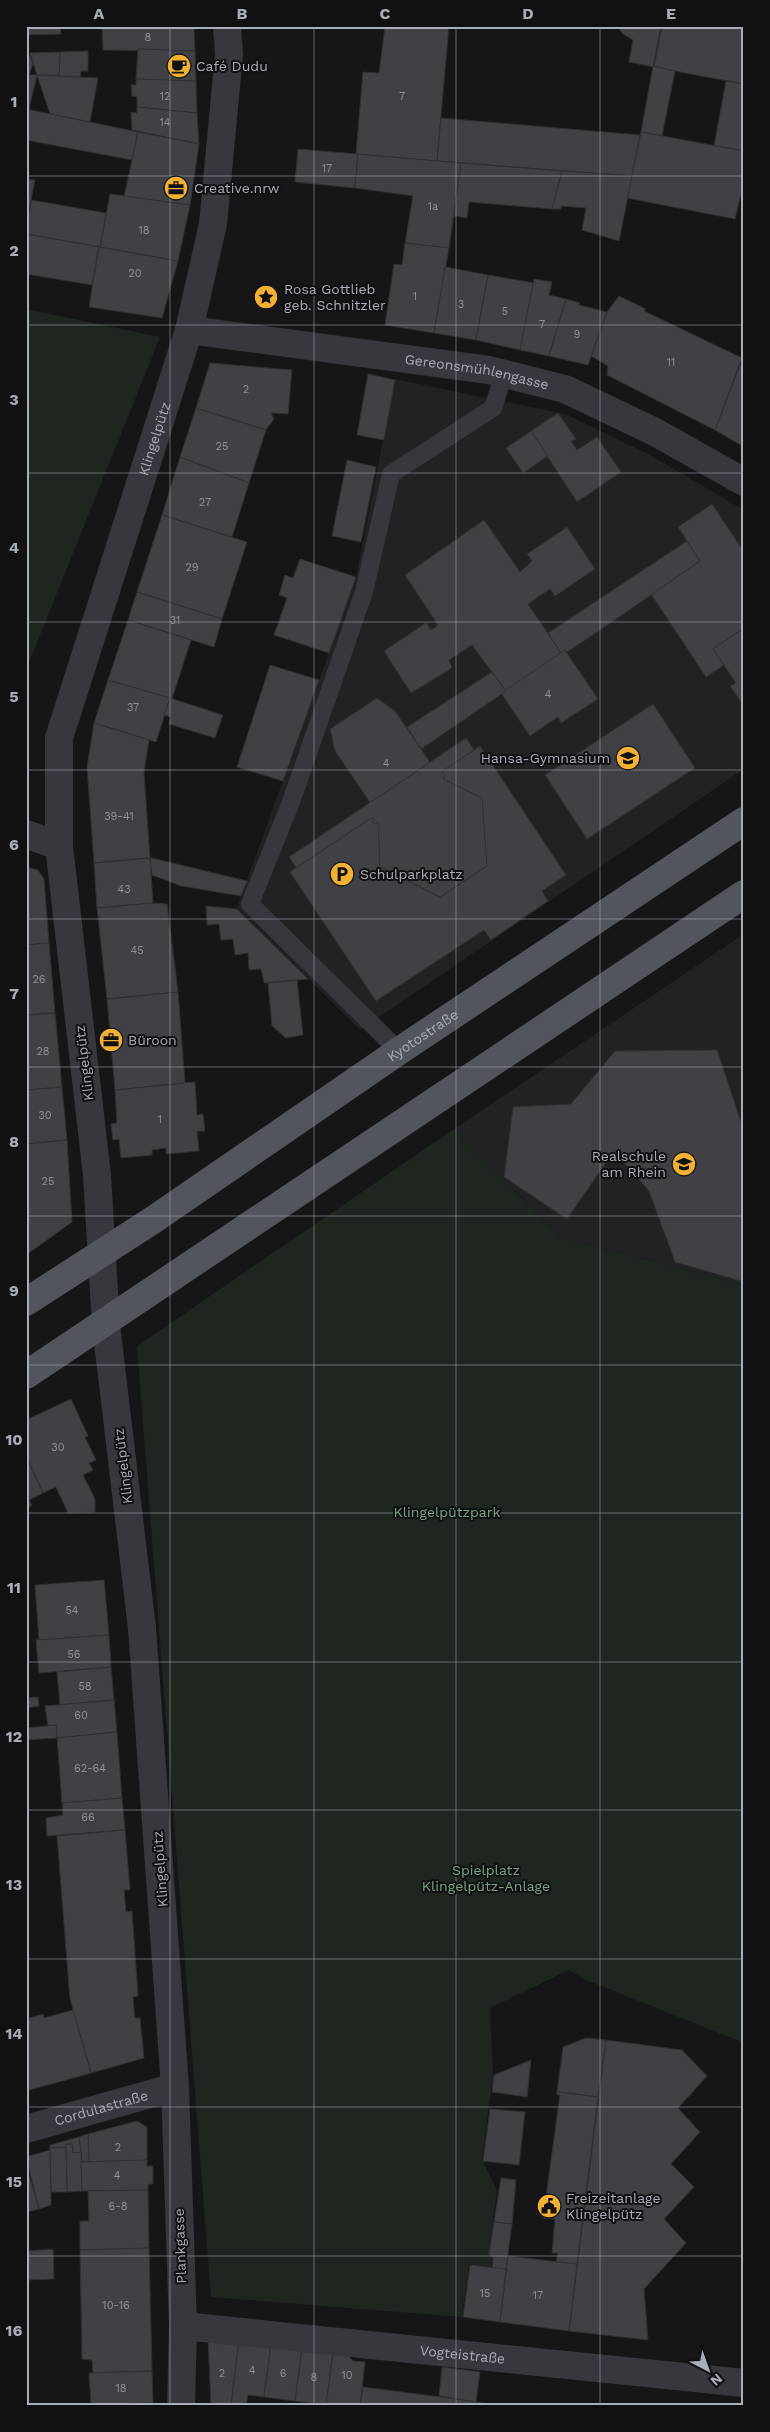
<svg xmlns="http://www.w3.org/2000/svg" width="770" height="2432" font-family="'Work Sans',sans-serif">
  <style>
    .built { fill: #222225 }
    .green { fill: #1e261f }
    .building { fill: #404145; stroke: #303034 }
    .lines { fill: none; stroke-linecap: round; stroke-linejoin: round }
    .lane { stroke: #37383d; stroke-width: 18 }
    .street { stroke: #37383d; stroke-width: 28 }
    .primary { stroke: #53555c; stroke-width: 28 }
    .grid { fill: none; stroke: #a8adb8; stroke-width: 1; stroke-opacity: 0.55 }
    .labels { text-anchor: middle; stroke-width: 4; stroke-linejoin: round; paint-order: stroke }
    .number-label { font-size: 11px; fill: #8e929b }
    .poi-label { font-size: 14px; fill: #a8adb8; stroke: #111113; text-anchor: start }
    .street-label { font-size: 14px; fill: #a8adb8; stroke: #111113 }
    .park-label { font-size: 14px; fill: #7fa381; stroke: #111113 }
    .neatline { fill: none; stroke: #a8adb8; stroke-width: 2 }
    .grid-label { font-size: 16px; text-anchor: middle; font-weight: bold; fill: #a8adb8 }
  </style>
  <rect width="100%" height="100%" fill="#161618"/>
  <g class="built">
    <polygon points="395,379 565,414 650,455 744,510 744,769 360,1030 237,908 356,578"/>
    <polygon points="744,934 744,1285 560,1237 454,1129"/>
  </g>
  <g class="green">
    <polygon points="26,309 160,337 26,670"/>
    <polygon points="454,1129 560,1237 744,1285 744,2043 584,1979 569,1970 490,2008 493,2074 482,2160 497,2190 489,2253 492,2257 491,2267 469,2264 462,2317 211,2297 137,1346"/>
  </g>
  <g class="building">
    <polygon points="26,26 60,26 61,34 26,35"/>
    <polygon points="102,26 194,26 195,51 103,50"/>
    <polygon points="385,26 449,26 437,161 356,154 363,72 379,73"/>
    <polygon points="617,26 661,26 653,67 629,62 633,40 623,34"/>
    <polygon points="662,26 744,26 744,84 654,67"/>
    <polygon points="26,48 33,63 29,76 26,75"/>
    <polygon points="138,49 195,51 196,81 136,79"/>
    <polygon points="88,51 88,71 81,71 80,77 59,76 60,52"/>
    <polygon points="60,52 59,76 37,75 30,53"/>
    <polygon points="653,66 675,71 662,136 641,132"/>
    <polygon points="26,75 37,75 29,109 26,109"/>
    <polygon points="37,75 98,78 90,122 50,114"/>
    <polygon points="136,79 196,81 197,113 137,107 137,97 132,96 131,85 136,85"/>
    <polygon points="726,81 744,84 744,151 714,146"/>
    <polygon points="137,107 197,113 199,144 132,130 131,112 137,113"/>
    <polygon points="26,109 138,132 132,160 26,140"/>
    <polygon points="441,118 640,135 632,176 437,161"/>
    <polygon points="138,132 199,144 190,205 124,197"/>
    <polygon points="641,132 744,151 744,181 735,219 627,198"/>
    <polygon points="298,149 358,154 355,188 295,182"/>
    <polygon points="358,154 461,163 449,248 405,243 413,196 355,188"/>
    <polygon points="461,163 562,171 552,209 469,202 467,218 454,216"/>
    <polygon points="562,171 632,176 619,241 582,230 586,208 561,206 561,209 552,209"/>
    <polygon points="26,179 35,180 26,225"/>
    <polygon points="110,194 190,205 178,261 100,247"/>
    <polygon points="31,200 106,213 100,247 26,234"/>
    <polygon points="26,234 99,247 92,285 26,274"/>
    <polygon points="405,243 449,248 434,333 385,325 394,264 402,265"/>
    <polygon points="99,247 178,261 162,318 89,307"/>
    <polygon points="445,267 488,275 476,340 434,333"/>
    <polygon points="488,275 534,283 520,350 476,340"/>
    <polygon points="534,279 552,282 549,295 566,299 549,356 520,350"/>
    <polygon points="619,296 646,309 644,311 742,358 715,430 607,375 608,366 591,356 607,312"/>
    <polygon points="566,299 580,303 579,305 607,312 588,365 549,356"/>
    <polygon points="210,363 292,370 288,414 271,413 274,419 266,430 196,408"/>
    <polygon points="740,365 744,367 744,447 715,430"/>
    <polygon points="368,374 395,380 384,440 357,435"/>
    <polygon points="196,408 266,430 249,483 180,457"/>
    <polygon points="558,413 576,439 571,441 577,450 597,437 621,472 577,502 531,431"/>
    <polygon points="531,431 548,456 523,473 506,448"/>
    <polygon points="180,457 249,483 232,537 162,515"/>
    <polygon points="347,460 376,467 361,542 332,536"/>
    <polygon points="712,504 744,552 744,628 713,649 724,665 706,677 651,594 700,561 678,527"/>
    <polygon points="162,515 247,542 222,619 137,592"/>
    <polygon points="484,520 520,572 532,561 527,554 567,527 595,569 555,596 550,589 528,604 561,653 506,691 472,645 449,660 452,668 411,693 384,651 426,623 431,630 438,625 405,575"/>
    <polygon points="687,541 700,561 609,624 567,652 565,650 561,653 548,633"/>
    <polygon points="300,559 356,577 329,653 274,635 287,598 279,595 285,575 293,578"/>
    <polygon points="137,592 222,619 214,647 128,620"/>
    <polygon points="128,620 191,640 172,699 108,680"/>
    <polygon points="744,628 744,706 730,686 736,683 713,649"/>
    <polygon points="565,650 598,699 561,723 558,717 530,736 501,693"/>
    <polygon points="270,665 319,680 283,781 237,767"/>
    <polygon points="492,672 506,691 421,749 407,727"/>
    <polygon points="108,680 170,698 156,742 94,723"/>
    <polygon points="170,698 223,715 215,738 169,724 171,717 164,715"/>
    <polygon points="377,698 395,711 438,774 378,814 335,751 330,729"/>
    <polygon points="653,704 695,768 587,839 545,775"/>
    <polygon points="94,723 149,740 144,773 150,858 94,863 87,767"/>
    <polygon points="466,738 555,870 378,989 289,857"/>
    <polygon points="480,746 566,875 542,891 548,901 491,940 484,930 376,1001 290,872 373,817 373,823 378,823 380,867 440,897 487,866 482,798 443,779 445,775 441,772"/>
    <polygon points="150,858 152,858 247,881 241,896 181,886 152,875"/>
    <polygon points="150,858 153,903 97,908 94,863"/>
    <polygon points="26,867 38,870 44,879 49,943 26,945"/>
    <polygon points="153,903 167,904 178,992 107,999 97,908"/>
    <polygon points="206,906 237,909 308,979 264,983 261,969 249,970 248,953 235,955 233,939 221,940 219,924 207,925"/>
    <polygon points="49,943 55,1013 26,1015 26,945"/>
    <polygon points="297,980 303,1035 286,1038 272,1026 268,983"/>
    <polygon points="178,992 185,1083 115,1090 107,999"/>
    <polygon points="55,1013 62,1087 26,1090 26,1015"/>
    <polygon points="717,1050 744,1131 744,1282 675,1262 649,1191 614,1151 567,1219 504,1177 513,1107 571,1104 615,1051"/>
    <polygon points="195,1082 197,1115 203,1114 205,1131 197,1131 199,1151 166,1154 166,1148 152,1150 152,1155 121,1158 119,1139 113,1140 111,1124 117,1123 115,1090"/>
    <polygon points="62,1087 67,1140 26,1144 26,1090"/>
    <polygon points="67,1140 72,1222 26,1255 26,1144"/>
    <polygon points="71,1399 88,1436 85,1437 96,1460 89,1463 93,1470 83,1475 95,1499 95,1512 68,1513 56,1487 43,1493 26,1456 26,1420"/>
    <polygon points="26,1456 43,1493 29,1500 32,1505 26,1508"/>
    <polygon points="104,1580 109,1635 39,1640 35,1585"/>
    <polygon points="109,1635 111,1667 39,1673 36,1640"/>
    <polygon points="111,1667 114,1700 60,1705 57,1672"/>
    <polygon points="38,1697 39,1706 26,1708 26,1698"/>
    <polygon points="114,1700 117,1732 57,1738 56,1725 48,1726 45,1706"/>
    <polygon points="56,1725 57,1738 26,1740 26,1728"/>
    <polygon points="117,1732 122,1798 62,1803 57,1738"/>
    <polygon points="122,1798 125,1830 47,1836 46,1818 63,1815 62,1803"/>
    <polygon points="125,1830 130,1890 124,1890 126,1912 132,1911 138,1996 133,1997 134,2009 135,2018 140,2018 144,2058 91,2073 70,1999 57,1836"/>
    <polygon points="73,2010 91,2073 26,2091 26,2019 43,2014 44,2018"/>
    <polygon points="586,2038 606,2040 598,2097 557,2092 563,2047"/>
    <polygon points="606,2040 682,2050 707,2076 678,2108 700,2132 671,2164 694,2187 664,2219 686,2243 644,2289 648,2340 569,2331"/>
    <polygon points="531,2060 527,2097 492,2092 494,2075"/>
    <polygon points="557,2092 598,2097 577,2264 556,2262 558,2253 552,2253 555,2219 543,2218 560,2095 557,2095"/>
    <polygon points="490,2109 525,2112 519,2165 483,2161"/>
    <polygon points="137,2121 147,2127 147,2160 89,2162 88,2134"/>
    <polygon points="88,2134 89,2162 82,2162 79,2137"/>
    <polygon points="79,2137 81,2152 73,2153 72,2144 66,2144 66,2147 50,2148 50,2145"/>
    <polygon points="66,2144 72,2144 73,2153 81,2152 82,2191 67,2192"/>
    <polygon points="66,2147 67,2192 51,2192 50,2148"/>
    <polygon points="50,2150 51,2205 39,2209 26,2157"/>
    <polygon points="147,2160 147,2166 153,2166 153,2184 148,2184 148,2190 82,2191 81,2162"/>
    <polygon points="26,2164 39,2209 26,2212"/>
    <polygon points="501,2178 516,2180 512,2224 494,2222"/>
    <polygon points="148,2190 149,2248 80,2250 80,2221 89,2221 88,2191"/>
    <polygon points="494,2222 512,2224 506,2269 492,2268 493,2258 489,2254"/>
    <polygon points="149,2248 152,2371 93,2373 92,2360 82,2359 80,2250"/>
    <polygon points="53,2249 54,2279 26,2280 26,2251"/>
    <polygon points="508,2256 577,2264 569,2331 500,2322"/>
    <polygon points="470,2265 506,2269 500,2322 463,2317"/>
    <polygon points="208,2337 239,2341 231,2406 211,2406"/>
    <polygon points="239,2341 271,2345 264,2397 248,2395 246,2406 231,2406"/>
    <polygon points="271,2345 302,2349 295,2401 264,2397"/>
    <polygon points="302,2349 333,2353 326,2405 295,2401"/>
    <polygon points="333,2353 347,2355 353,2361 365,2362 360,2406 326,2406"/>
    <polygon points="442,2367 480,2372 476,2402 439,2396"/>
    <polygon points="152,2371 153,2403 91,2404 89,2373"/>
    <polygon points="363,2387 456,2399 455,2406 360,2406"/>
    <polygon points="456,2399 476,2402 508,2406 455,2406"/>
    <polygon points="153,2403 153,2406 102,2406 102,2404"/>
  </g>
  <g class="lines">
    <polyline class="lane" points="399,1051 250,904 291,802 364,592 391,474 493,408 504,374"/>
    <g class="street">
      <path id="s1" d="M189 330 489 370 565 389 655 432 744 482"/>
      <polyline points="26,834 59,846"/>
      <path id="s2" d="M26 2129 175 2087"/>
      <path id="s3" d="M183 2326 744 2383"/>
      <path id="s4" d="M181 2406 183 2326 175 2087 142 1628 106 1325 97 1175 59 846V738L189 330 213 224 229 54 227 26"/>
    </g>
    <g class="primary">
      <path id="s5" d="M26 1302 153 1220 399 1051 744 821"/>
      <polyline points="26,1375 744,894"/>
    </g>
  </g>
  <path class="grid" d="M170 26V2406M314 26V2406M456 26V2406M600 26V2406M26 176H744M26 325H744M26 473H744M26 622H744M26 770H744M26 919H744M26 1067H744M26 1216H744M26 1365H744M26 1513H744M26 1662H744M26 1810H744M26 1959H744M26 2107H744M26 2256H744"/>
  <defs>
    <g id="cafe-disc" transform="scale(1.25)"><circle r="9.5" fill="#f2b134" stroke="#111113"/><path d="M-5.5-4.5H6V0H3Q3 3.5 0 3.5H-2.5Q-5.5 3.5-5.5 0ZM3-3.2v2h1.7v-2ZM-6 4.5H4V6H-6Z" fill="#111"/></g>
    <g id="office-disc" transform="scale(1.25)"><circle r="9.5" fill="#f2b134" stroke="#111113"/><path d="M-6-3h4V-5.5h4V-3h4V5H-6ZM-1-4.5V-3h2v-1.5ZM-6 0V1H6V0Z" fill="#111"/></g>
    <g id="sight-disc" transform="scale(1.25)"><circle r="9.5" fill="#f2b134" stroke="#111113"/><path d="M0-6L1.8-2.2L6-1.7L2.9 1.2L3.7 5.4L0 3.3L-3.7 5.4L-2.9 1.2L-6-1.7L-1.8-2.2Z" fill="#111"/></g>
    <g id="school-disc" transform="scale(1.25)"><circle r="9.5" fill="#f2b134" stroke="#111113"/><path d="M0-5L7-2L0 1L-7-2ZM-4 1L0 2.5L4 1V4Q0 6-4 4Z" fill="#111"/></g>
    <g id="parking-disc" transform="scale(1.25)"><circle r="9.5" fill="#f2b134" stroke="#111113"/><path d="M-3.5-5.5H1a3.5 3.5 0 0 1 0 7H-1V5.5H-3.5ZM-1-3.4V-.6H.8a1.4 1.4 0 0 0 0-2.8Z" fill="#111"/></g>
    <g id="civic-disc" transform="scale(1.25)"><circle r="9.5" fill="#f2b134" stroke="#111113"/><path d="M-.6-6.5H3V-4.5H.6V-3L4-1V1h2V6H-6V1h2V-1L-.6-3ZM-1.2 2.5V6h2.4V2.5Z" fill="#111"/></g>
  </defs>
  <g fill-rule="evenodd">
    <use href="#cafe-disc" x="179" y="66"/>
    <use href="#office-disc" x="176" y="188"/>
    <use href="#sight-disc" x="266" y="297"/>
    <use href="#school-disc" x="628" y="758"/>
    <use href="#parking-disc" x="342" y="874"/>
    <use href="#office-disc" x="111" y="1040"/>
    <use href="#school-disc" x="684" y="1164"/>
    <use href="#civic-disc" x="549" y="2206"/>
  </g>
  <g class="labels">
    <g class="number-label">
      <text x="148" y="41">8</text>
      <text x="165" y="100">12</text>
      <text x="402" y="100">7</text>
      <text x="165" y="126">14</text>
      <text x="327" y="172">17</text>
      <text x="433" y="210">1a</text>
      <text x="144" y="234">18</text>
      <text x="135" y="277">20</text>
      <text x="415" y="300">1</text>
      <text x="461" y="308">3</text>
      <text x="505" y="315">5</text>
      <text x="542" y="328">7</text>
      <text x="577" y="338">9</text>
      <text x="671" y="366">11</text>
      <text x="246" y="393">2</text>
      <text x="222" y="450">25</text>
      <text x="205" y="506">27</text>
      <text x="192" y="571">29</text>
      <text x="175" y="624">31</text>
      <text x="548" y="698">4</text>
      <text x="133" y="711">37</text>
      <text x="386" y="767">4</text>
      <text x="119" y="820">39-41</text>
      <text x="124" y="893">43</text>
      <text x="137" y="954">45</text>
      <text x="39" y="983">26</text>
      <text x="43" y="1055">28</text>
      <text x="45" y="1119">30</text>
      <text x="160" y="1123">1</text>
      <text x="48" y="1185">25</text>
      <text x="58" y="1451">30</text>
      <text x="72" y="1614">54</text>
      <text x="74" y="1658">56</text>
      <text x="85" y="1690">58</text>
      <text x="81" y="1719">60</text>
      <text x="90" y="1772">62-64</text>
      <text x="88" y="1821">66</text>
      <text x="118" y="2151">2</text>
      <text x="117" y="2179">4</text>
      <text x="118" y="2210">6-8</text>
      <text x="485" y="2297">15</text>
      <text x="538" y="2299">17</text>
      <text x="116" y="2309">10-16</text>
      <text x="252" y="2374">4</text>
      <text x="222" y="2377">2</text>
      <text x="283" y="2377">6</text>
      <text x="347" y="2379">10</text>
      <text x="314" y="2381">8</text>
      <text x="121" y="2392">18</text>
    </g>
    <g class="poi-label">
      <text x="196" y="71">Café Dudu</text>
      <text x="194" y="193">Creative.nrw</text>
      <text x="284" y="294">Rosa Gottlieb<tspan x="284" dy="16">geb. Schnitzler</tspan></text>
      <text x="610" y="763" text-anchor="end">Hansa-Gymnasium</text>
      <text x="360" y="879">Schulparkplatz</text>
      <text x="128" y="1045">Büroon</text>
      <text x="666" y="1161" text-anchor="end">Realschule<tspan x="666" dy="16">am Rhein</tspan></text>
      <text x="566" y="2203">Freizeitanlage<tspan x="566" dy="16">Klingelpütz</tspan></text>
    </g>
    <g class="street-label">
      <text dy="5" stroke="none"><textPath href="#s1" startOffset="291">Gereonsmühlengasse</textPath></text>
      <text dy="5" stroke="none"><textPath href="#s4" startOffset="1988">Klingelpütz</textPath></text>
      <text dy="5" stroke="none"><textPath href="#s5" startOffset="478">Kyotostraße</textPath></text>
      <text transform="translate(84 1063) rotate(-97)" y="5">Klingelpütz</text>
      <text transform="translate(123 1466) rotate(-97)" y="5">Klingelpütz</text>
      <text transform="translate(160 1869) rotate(-94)" y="5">Klingelpütz</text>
      <text dy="5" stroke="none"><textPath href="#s2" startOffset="78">Cordulastraße</textPath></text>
      <text transform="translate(180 2246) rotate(-92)" y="5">Plankgasse</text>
      <text dy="5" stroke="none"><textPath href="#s3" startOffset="281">Vogteistraße</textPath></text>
    </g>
    <g class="park-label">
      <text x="447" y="1517">Klingelpützpark</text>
      <text x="486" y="1875">Spielplatz<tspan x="486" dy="16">Klingelpütz-Anlage</tspan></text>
    </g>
  </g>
  <rect width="770" height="2432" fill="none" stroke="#111113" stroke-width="55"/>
  <g transform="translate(708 2370) rotate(139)" stroke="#111113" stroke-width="4" paint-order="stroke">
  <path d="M0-4L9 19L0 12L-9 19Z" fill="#a8adb8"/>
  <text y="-8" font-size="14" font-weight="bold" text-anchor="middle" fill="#a8adb8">N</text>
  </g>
  <rect x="28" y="28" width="714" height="2376" class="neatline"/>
  <g class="grid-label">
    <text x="99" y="19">A</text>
    <text x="242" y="19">B</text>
    <text x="385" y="19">C</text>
    <text x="528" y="19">D</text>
    <text x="671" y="19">E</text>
    <text x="14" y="107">1</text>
    <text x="14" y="256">2</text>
    <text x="14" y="405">3</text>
    <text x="14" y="553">4</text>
    <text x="14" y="702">5</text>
    <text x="14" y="850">6</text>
    <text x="14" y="999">7</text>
    <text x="14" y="1147">8</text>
    <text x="14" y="1296">9</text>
    <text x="14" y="1445">10</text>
    <text x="14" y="1593">11</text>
    <text x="14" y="1742">12</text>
    <text x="14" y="1890">13</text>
    <text x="14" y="2039">14</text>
    <text x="14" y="2187">15</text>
    <text x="14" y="2336">16</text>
  </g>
</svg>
